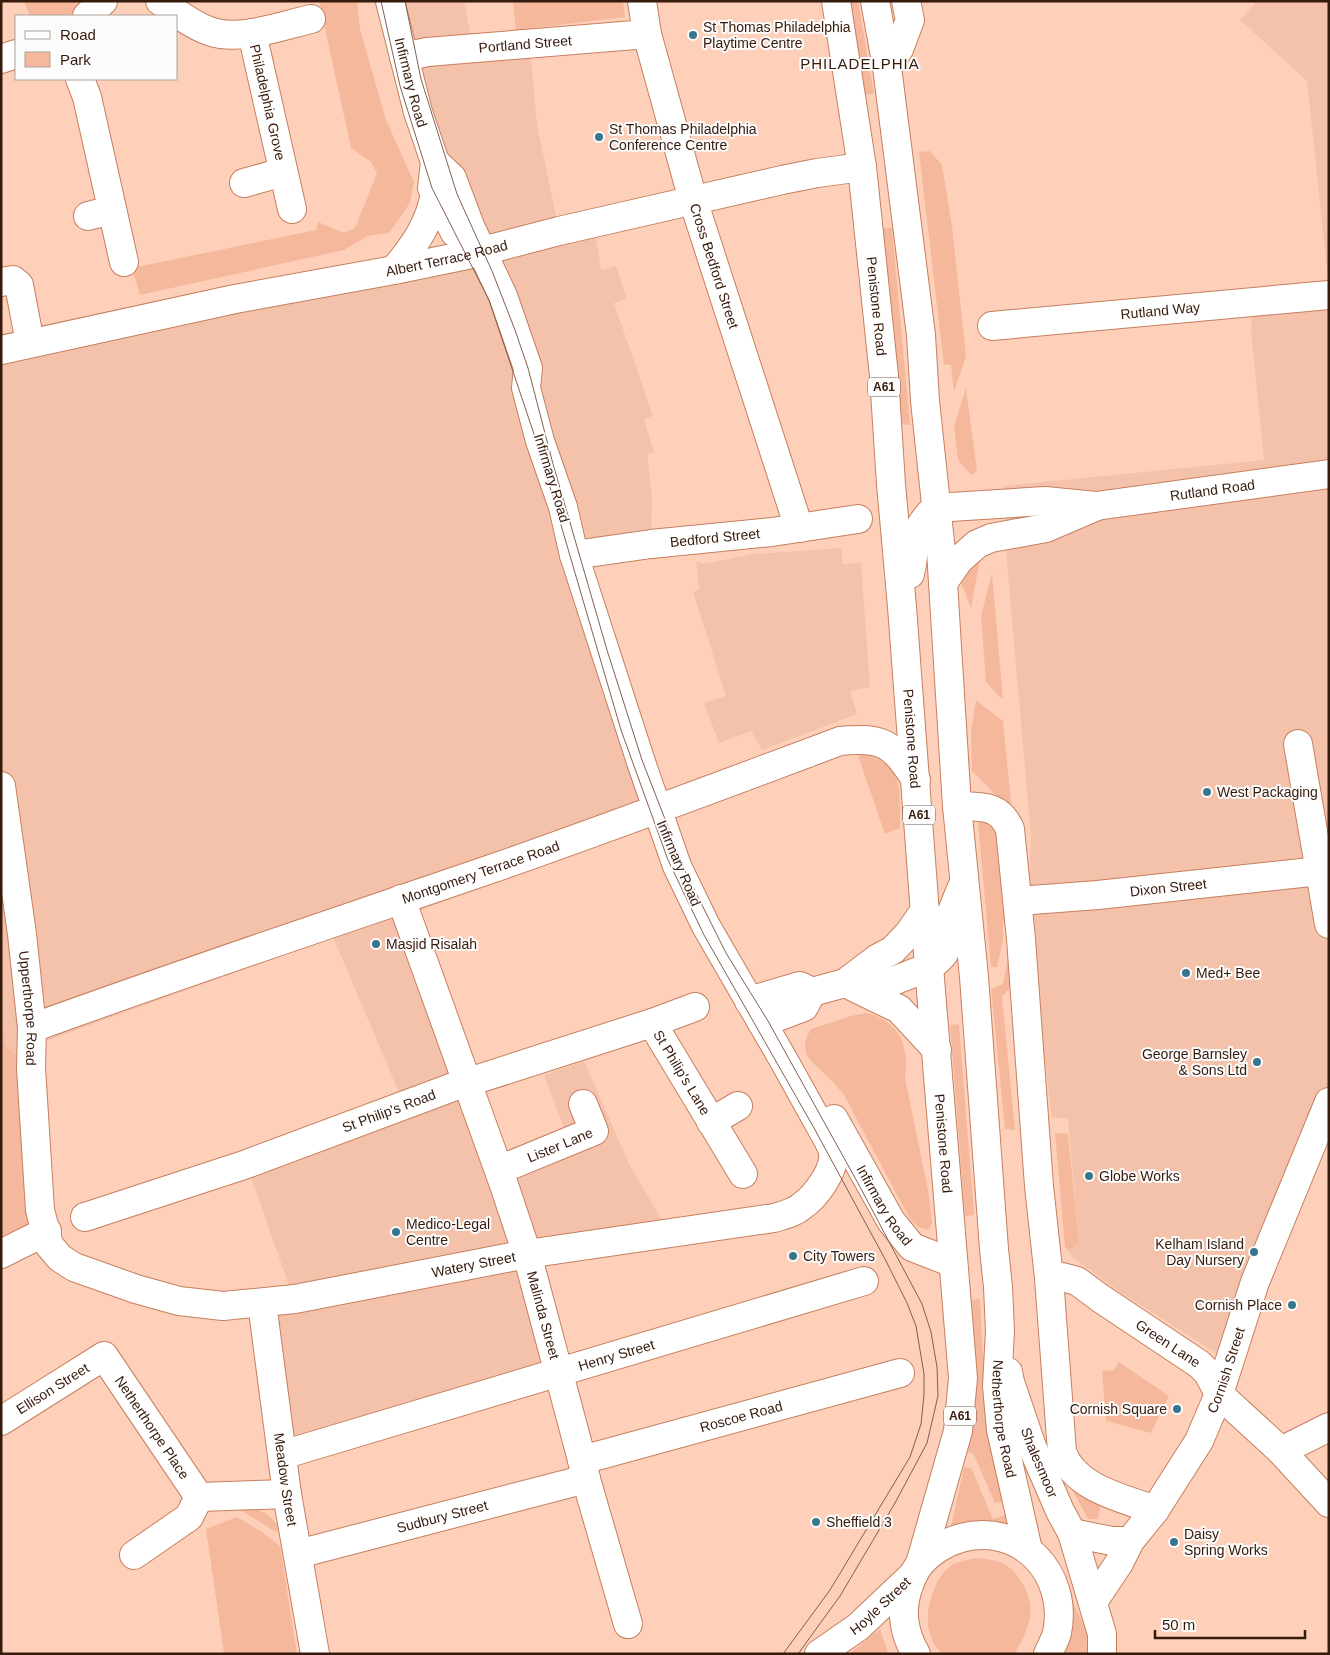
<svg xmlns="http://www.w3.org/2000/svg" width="1330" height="1655" font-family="Helvetica,sans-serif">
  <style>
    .built { fill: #f4c2ab }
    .green { fill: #f5b89c }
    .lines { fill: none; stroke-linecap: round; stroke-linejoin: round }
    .minor-casing { stroke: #c67f5d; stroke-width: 30 }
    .major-casing { stroke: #c67f5d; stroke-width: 30 }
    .highway-casing { stroke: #c67f5d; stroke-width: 30 }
    .minor { stroke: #fff; stroke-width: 28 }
    .major { stroke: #fff; stroke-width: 28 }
    .highway { stroke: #fff; stroke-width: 28 }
    .tram { stroke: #825f4e; stroke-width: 1 }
    .poi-dot { fill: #39758d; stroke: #fcfcfc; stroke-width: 2 }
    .labels { text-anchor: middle; stroke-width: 4; stroke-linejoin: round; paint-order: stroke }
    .shield { fill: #fcfcfc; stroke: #715e54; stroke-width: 1 }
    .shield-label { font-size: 12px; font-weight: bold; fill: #361a0c }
    .poi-label { font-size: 14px; fill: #361a0c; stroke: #fcfcfc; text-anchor: start }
    .street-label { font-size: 14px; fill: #361a0c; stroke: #fcfcfc }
    .neighbourhood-label { font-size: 15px; letter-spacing: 1px; fill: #361a0c; stroke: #fcfcfc }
  </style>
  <rect width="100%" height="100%" fill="#fed0ba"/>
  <g class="built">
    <polygon points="390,1 464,1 473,48 524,44 531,59 537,124 559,231 594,224 601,270 616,266 627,299 614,303 653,416 644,419 654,452 647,454 652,498 651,544 574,556 645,825 405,916 502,1157 565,1131 544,1075 584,1061 631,1168 665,1225 515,1265 543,1364 292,1455 267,1305 294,1300 246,1163 403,1102 333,937 38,1044 31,1068 5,1045 1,1014 1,345 475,253"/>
    <polygon points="1257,1 1329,1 1329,268 1327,269 1307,81 1240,20"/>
    <polygon points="1329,295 1329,1099 1219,1355 1120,1292 1072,1257 1068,1251 1079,1243 1068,1118 1052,1118 1026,906 1017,887 1029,879 1031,836 1007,564 1003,486 1264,460 1251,332 1252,302"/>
    <polygon points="841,548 843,564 861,563 870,687 850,691 857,714 762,750 751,731 719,743 704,703 726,696 693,592 699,589 696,561 704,564 753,554"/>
  </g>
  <g class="green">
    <polygon points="24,1 87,1 69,16 30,16"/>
    <polygon points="319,1 357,1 360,29 386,120 414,182 410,203 389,233 368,236 344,250 140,295 132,268 316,230 318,222 344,233 355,228 377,173 371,162 351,148"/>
    <polygon points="513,1 623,1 625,17 516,30"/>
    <polygon points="848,1 858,1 874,93 863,96"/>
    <polygon points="930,151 942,165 952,226 966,356 954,392 951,365 944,365 919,152"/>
    <polygon points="882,228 892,228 910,425 901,424"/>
    <polygon points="966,388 977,471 971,475 958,460 954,426"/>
    <polygon points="980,559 971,608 961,583 969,566"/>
    <polygon points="992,573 1003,700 986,682 981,616"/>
    <polygon points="976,700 1003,721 1012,812 972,771 971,732"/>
    <path d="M869 754C906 767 899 796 900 828L885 834 858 756Z"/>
    <polygon points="978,822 992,823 1000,832 1009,923 1003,923 1003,940 997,967 991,967"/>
    <polygon points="1010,947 1015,981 1002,997 1015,1130 1005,1129 991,989 1003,984"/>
    <path d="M866 1013C899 1020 910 1047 905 1078L928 1190 932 1223 928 1230 918 1227 910 1219 844 1095C839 1089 834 1083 828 1077 812 1061 796 1054 811 1029L851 1016Z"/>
    <polygon points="1,1014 5,1045 31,1068 38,1230 1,1254"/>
    <polygon points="959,1024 974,1215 965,1216 950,1025"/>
    <polygon points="1055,1133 1068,1134 1079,1243 1068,1251 1065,1247"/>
    <path d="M980 1299C983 1367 987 1435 1003 1502L995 1503 974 1455 968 1452 974 1417 976 1372 972 1300Z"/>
    <polygon points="1119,1362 1169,1396 1151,1433 1106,1421 1102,1371 1114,1370"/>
    <polygon points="964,1467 971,1468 993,1519 1006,1515 1007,1526 950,1531"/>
    <polygon points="1072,1490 1101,1501 1098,1519 1088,1519"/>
    <polygon points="247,1505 267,1514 280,1527 276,1532 239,1509"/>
    <polygon points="237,1517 262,1532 280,1546 297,1654 224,1654 206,1529"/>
    <path d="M977 1558C986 1559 996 1560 1004 1564 1022 1574 1035 1601 1029 1622 1026 1633 1021 1643 1014 1654H942C938 1649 933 1644 931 1637 922 1616 933 1575 954 1564 961 1561 970 1559 977 1558Z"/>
    <path d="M1070 1599C1083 1620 1087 1630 1091 1654H1056Z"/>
    <polygon points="880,1629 888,1654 849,1654"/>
  </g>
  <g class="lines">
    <g class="minor-casing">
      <g id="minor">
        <path d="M160 1C175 12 192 25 209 31 239 42 281 26 311 19"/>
        <path id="s1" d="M390 1 418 112 435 162 432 188 455 233"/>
        <path id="s2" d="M642 1 647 34 693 200 799 528"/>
        <polyline points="87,16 103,1"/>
        <path id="s3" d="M252 33 292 209"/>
        <path id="s4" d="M404 57 427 52 647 34"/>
        <polyline points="1,59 16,54"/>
        <polyline points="887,67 899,49 910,20 906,1"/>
        <polyline points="80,79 87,97 124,262"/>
        <polyline points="244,183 283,172"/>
        <polyline points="88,216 112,210"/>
        <path d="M394 270C414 246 430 224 435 193"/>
        <polyline points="1,282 13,280 19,285 30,343"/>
        <path id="s5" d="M992 326 1329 295"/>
        <path id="s6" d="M1 350 235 299 394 270 467 255 559 231 782 180 817 173 862 167"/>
        <path id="s7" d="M574 555 651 544 772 532 858 519"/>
        <polyline points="1298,744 1329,924"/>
        <path id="s8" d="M1 786 22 934 32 1028 31 1068 40 1210 49 1245 60 1258 74 1267 136 1289 179 1301 223 1306 295 1299 527 1254 774 1218C784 1215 794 1213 802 1206 815 1197 835 1171 833 1154 833 1150 830 1144 828 1140L783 1059 706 926 677 866 642 765 574 555 563 507 540 441 526 388 528 368 503 296 470 226 452 178 435 162"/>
        <path d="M957 806C981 807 999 804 1010 829L1021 939 1039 1186 1049 1278 1062 1452C1075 1489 1123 1498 1155 1510"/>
        <path id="s9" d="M401 899 504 1185 527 1254 582 1460 586 1479 628 1624"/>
        <path id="s10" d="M1018 901 1098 895 1320 871"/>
        <polyline points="845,983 878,958 893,950 909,933 925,910"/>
        <polyline points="749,1001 800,986 812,992 845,983 888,983 929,967"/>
        <path id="s11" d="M652 1023 743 1174"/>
        <polyline points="762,1023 804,1007 812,992"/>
        <path id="s12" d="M32 1028C183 973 336 922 488 870 606 829 723 785 840 741 884 737 892 743 916 780"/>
        <path id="s13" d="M834 1119 891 1221 912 1247 953 1263"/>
        <polyline points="711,1122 738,1106"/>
        <path id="s14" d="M499 1170 594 1131 583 1104"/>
        <path id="s15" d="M85 1217 244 1165 453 1087 652 1023 695 1007"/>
        <polyline points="1,1254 47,1231"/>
        <path id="s16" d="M1049 1278 1062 1277 1077 1281 1100 1298 1199 1364 1208 1373 1219 1394 1281 1451 1329 1503"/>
        <path id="s17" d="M262 1303 287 1494 315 1654"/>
        <path id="s18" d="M1 1421 104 1356 199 1497 287 1494"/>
        <polyline points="1281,1451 1329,1427"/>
        <path id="s19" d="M282 1455 864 1281"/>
        <path id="s20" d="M582 1460 900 1373"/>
        <polyline points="1072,1533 1112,1541 1130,1541"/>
        <path id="s21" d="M298 1554 586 1479"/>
        <polyline points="134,1555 189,1517 199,1497"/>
        <path id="s22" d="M1093 1602 1119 1563 1130 1541 1155 1510 1199 1441 1219 1394 1255 1282 1329 1102"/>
      </g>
    </g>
    <g class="major-casing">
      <g id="major">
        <path id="s23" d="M935 508 1045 501 1096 506 1329 474"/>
        <polyline points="943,583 959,560 977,544 991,538 1046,528 1095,507"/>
      </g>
    </g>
    <g class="highway-casing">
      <g id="highway">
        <path id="s24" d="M836 1 862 167 884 376 891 484 902 607 929 967 963 1378 958 1431 920 1564"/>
        <path id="s25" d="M875 1 887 67 921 335 925 401 941 551 957 806 974 977 994 1249 998 1287 1000 1331 997 1386 1001 1430 1028 1550"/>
        <path d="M910 574C917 544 910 532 935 508"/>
        <path d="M929 967C954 950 943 948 948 924 951 912 957 899 962 887"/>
        <polyline points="845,983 899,1009 937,1050"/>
        <path id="s26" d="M1008 1372 1010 1382 1031 1444 1060 1511 1072 1533 1102 1634V1654"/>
        <path id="s27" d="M819 1654 858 1627 913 1575"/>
        <path d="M916 1654C904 1634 900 1610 908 1588 911 1580 914 1571 920 1564 930 1552 946 1542 961 1538 1021 1522 1069 1574 1057 1633 1055 1640 1051 1647 1048 1654"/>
      </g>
    </g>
    <use href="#minor" class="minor"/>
    <use href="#major" class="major"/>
    <use href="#highway" class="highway"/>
    <g class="tram">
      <polyline points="381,1 400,86 432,188 489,300 537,443 621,730 668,860 704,935 814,1128 885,1259 907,1303 916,1326 924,1374 924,1395 921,1424 910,1457 830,1590 783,1654"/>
      <polyline points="405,1 421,79 457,194 492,271 515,330 528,368 553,464 607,650 642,760 686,873 726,953 768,1021 859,1185 922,1304 931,1332 937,1367 938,1396 927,1443 895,1503 840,1596 798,1654"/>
    </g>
  </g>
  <g class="poi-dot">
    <circle cx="693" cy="35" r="5"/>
    <circle cx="599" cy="137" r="5"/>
    <circle cx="1207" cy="792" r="5"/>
    <circle cx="376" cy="944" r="5"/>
    <circle cx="1186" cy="973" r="5"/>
    <circle cx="1257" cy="1062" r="5"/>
    <circle cx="1089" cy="1176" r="5"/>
    <circle cx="396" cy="1232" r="5"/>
    <circle cx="1254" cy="1252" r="5"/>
    <circle cx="793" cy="1256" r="5"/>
    <circle cx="1292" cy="1305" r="5"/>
    <circle cx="1177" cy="1409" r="5"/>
    <circle cx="816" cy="1522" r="5"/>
    <circle cx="1174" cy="1542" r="5"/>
  </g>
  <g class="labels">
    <g class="shield">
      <rect x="868" y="377.5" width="32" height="19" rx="4"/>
      <rect x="903" y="805.5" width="32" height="19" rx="4"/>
      <rect x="944" y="1406.5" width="32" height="19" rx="4"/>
    </g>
    <g class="shield-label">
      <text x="884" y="391">A61</text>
      <text x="919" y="819">A61</text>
      <text x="960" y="1420">A61</text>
    </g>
    <g class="poi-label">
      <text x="703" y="32">St Thomas Philadelphia<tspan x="703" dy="16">Playtime Centre</tspan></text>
      <text x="609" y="134">St Thomas Philadelphia<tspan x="609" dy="16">Conference Centre</tspan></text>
      <text x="1217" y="797">West Packaging</text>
      <text x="386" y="949">Masjid Risalah</text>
      <text x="1196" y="978">Med+ Bee</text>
      <text x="1247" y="1059" text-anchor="end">George Barnsley<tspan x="1247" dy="16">&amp; Sons Ltd</tspan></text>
      <text x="1099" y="1181">Globe Works</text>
      <text x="406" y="1229">Medico-Legal<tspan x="406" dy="16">Centre</tspan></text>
      <text x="1244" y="1249" text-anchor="end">Kelham Island<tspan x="1244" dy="16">Day Nursery</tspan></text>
      <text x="803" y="1261">City Towers</text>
      <text x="1282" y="1310" text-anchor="end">Cornish Place</text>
      <text x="1167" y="1414" text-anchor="end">Cornish Square</text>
      <text x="826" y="1527">Sheffield 3</text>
      <text x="1184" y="1539">Daisy<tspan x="1184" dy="16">Spring Works</tspan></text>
    </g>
    <g class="street-label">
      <text dy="5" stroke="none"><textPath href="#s4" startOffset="122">Portland Street</textPath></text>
      <text dy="5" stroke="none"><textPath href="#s1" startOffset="84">Infirmary Road</textPath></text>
      <text dy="5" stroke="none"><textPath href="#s3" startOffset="71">Philadelphia Grove</textPath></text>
      <text dy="5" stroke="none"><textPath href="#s6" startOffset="455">Albert Terrace Road</textPath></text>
      <text dy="5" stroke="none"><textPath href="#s2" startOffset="275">Cross Bedford Street</textPath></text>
      <text dy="5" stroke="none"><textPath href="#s24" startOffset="308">Penistone Road</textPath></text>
      <text dy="5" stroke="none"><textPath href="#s5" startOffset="169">Rutland Way</textPath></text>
      <text transform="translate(552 478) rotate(73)" y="5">Infirmary Road</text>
      <text dy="5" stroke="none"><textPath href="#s23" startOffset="279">Rutland Road</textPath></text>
      <text dy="5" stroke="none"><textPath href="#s7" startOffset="142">Bedford Street</textPath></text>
      <text dy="5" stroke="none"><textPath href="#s24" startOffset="742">Penistone Road</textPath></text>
      <text transform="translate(679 863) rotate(67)" y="5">Infirmary Road</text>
      <text dy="5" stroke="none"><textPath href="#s12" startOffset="475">Montgomery Terrace Road</textPath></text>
      <text dy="5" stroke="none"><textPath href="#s10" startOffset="151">Dixon Street</textPath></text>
      <text dy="5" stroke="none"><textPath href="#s8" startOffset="224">Upperthorpe Road</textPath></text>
      <text dy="5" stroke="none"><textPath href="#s11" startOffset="58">St Philip's Lane</textPath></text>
      <text dy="5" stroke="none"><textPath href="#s15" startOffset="322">St Philip's Road</textPath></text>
      <text dy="5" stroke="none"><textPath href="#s24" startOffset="1148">Penistone Road</textPath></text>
      <text dy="5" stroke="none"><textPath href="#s14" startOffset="66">Lister Lane</textPath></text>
      <text dy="5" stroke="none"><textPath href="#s13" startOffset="100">Infirmary Road</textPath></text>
      <text dy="5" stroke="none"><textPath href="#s8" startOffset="905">Watery Street</textPath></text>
      <text dy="5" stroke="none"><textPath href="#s9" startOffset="440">Malinda Street</textPath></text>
      <text dy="5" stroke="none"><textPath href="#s16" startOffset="139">Green Lane</textPath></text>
      <text dy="5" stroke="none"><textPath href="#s19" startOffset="349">Henry Street</textPath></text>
      <text dy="5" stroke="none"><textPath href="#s22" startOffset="269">Cornish Street</textPath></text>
      <text dy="5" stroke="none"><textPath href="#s18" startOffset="61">Ellison Street</textPath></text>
      <text dy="5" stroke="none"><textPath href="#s20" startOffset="165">Roscoe Road</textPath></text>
      <text dy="5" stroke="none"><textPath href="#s25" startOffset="1425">Netherthorpe Road</textPath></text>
      <text dy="5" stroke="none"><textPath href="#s18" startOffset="208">Netherthorpe Place</textPath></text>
      <text dy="5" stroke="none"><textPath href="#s26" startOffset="96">Shalesmoor</textPath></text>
      <text dy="5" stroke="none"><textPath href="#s17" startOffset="178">Meadow Street</textPath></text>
      <text dy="5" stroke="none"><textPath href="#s21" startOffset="149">Sudbury Street</textPath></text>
      <text dy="5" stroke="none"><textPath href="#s27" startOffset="78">Hoyle Street</textPath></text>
    </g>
    <g class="neighbourhood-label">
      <text x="860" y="69">PHILADELPHIA</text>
    </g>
  </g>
  <rect width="1330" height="1655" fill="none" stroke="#361a0c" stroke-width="5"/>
  <rect x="15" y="15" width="162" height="65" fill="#fcfcfc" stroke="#ada29c"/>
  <rect x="25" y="31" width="25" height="8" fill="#ffffff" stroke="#ada29c"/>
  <text x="60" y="40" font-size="15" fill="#361a0c">Road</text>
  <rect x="25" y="52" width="25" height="15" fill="#f5b89c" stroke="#ada29c"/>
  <text x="60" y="65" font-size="15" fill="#361a0c">Park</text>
  <path d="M1155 1630v8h150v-8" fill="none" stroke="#361a0c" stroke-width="2.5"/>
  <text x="1162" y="1630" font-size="15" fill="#361a0c" stroke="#fcfcfc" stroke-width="4" paint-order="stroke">50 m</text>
</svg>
